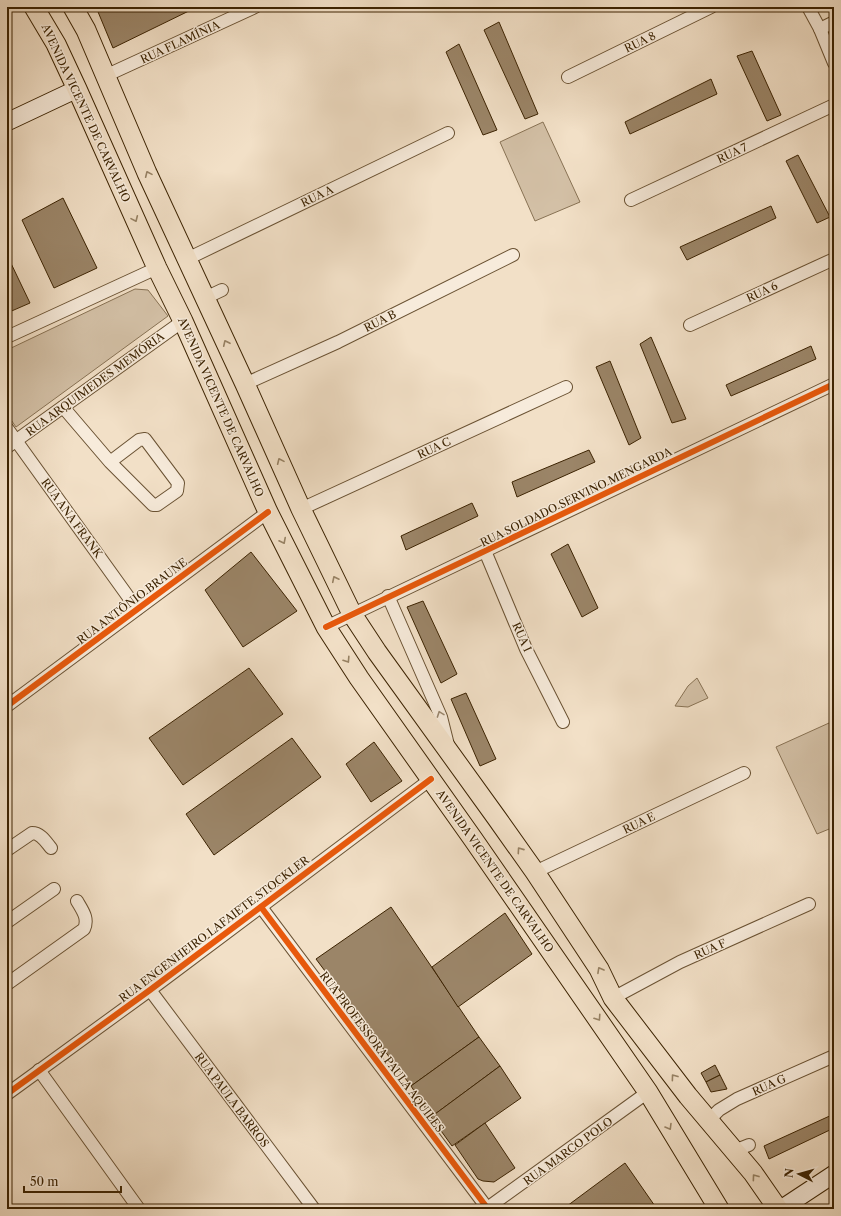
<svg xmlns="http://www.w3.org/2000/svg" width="841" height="1216" font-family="'Libre Caslon Text',serif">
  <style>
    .green { fill: #d3c0a6; stroke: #887254 }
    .building { fill: #9b8568; stroke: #3c2302 }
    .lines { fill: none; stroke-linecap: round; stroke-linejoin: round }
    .street-casing { stroke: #6a5233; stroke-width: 14 }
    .secondary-casing { stroke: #3c2302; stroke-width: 19 }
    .primary-casing { stroke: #3c2302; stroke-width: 21 }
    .street { stroke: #f7ebdb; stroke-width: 12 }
    .secondary { stroke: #f7ebdb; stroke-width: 17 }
    .primary { stroke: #f2e0c7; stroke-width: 19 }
    .cycleway-casing { stroke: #f7ebdb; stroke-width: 8 }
    .cycleway { stroke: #e8590c; stroke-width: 6 }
    .oneway { stroke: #978264 }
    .oneway2 { stroke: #9a876e }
    .labels { text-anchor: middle; stroke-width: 3; stroke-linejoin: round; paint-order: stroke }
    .street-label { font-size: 11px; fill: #3c2302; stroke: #f7ebdb }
  </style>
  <rect width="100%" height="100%" fill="#f2e0c7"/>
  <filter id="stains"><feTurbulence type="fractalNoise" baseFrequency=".005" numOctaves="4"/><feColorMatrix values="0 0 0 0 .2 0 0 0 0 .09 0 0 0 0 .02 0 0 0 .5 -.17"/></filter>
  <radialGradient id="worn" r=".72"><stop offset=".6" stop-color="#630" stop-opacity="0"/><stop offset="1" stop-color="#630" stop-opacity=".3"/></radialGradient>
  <g class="green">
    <polygon points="543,122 580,202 535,221 500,142"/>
    <polygon points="135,289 148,290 168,316 16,427 7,414 7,350"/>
    <polygon points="697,678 708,698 688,707 675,706 688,686"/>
    <polygon points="829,723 834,734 834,827 817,834 776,747"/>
  </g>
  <g class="building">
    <polygon points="96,7 197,7 113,48"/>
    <polygon points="499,22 538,114 525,119 484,30"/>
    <polygon points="459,44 497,130 483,135 446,52"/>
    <polygon points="752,51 781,115 767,121 737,56"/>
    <polygon points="711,79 717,94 630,134 625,122"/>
    <polygon points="798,155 830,217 817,223 786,161"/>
    <polygon points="63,198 97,268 54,288 22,220"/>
    <polygon points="771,206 776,218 687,260 680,247"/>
    <polygon points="7,255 30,303 7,313"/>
    <polygon points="651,337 686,419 672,423 640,344"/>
    <polygon points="811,346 816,359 731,396 726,385"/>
    <polygon points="610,361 641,438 629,445 596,367"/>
    <polygon points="589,450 595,462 517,497 512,482"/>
    <polygon points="472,503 478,516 406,550 401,536"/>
    <polygon points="568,544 598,608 582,617 551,554"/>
    <polygon points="251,552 297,611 243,647 205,590"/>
    <polygon points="423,601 457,674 441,683 407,607"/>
    <polygon points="249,668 283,714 183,785 149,738"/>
    <polygon points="466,693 496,759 480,766 451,699"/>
    <polygon points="292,738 321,777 214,855 186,814"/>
    <polygon points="374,742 402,781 371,802 346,764"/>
    <polygon points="391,907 479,1037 411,1086 316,959"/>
    <polygon points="505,913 532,954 458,1007 432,967"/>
    <polygon points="479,1037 500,1066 431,1117 411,1086"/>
    <polygon points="715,1065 720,1075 706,1082 701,1073"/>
    <polygon points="500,1066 521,1098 452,1146 431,1117"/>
    <polygon points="720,1075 727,1089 711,1092 706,1082"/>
    <polygon points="834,1114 834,1128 769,1159 764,1146"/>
    <polygon points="485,1123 515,1168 494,1182 483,1181 478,1179 455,1145"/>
    <polygon points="625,1163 657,1209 563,1209"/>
  </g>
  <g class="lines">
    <g class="street-casing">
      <g id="street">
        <polyline points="808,7 820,29 834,63"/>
        <polyline points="820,29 834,22"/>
        <polyline points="105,76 255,7"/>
        <polyline points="568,77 711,7"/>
        <polyline points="631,200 834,105"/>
        <polyline points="187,259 448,133"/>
        <polyline points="205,298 222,290"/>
        <polyline points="690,325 834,259"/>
        <polyline points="7,337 157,268"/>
        <polyline points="245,384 338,342 513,255"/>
        <polyline points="63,407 110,462 139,440 145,439 178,483 177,491 157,505 153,505 110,462"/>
        <polyline points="7,428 137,609"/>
        <polyline points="7,447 183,321"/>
        <polyline points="301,509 566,387"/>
        <polyline points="485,551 526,649 563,722"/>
        <polyline points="388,596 441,717 448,745"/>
        <polyline points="326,627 834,384"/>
        <polyline points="7,706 268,512"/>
        <path d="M7 850 32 833C41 833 46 842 51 848"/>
        <polyline points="535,872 744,773"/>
        <polyline points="261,907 488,1209"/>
        <polyline points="7,922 54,889"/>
        <path d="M7 984 84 929C89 918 82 910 77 901"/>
        <polyline points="150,990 314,1209"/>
        <polyline points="613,998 680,962 809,904"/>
        <polyline points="39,1070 139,1209"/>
        <polyline points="7,1094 150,990 431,779"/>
        <polyline points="708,1121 719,1110 737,1099 834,1056"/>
        <polyline points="734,1151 749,1145"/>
        <polyline points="486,1209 648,1092"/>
      </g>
    </g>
    <g class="secondary-casing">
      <g id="secondary">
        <polyline points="7,122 77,89"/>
        <polyline points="781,1209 834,1174"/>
      </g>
    </g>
    <g class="primary-casing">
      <g id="primary">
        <polyline points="34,7 56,44 77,89 157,268 183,321 268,512 326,627 359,678 473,839 648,1092 719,1209"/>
        <polyline points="73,7 86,30 147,173 245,384 301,509 352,614 377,652 496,817 535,872 599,969 613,998 688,1096 753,1173 778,1209"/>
      </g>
    </g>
    <use href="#street" class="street"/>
    <use href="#secondary" class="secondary"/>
    <use href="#primary" class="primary"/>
    <g class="cycleway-casing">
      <g id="cycleway">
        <polyline points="326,627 834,384"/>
        <polyline points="7,706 268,512"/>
        <polyline points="261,907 488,1209"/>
        <polyline points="7,1094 150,990 431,779"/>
      </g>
    </g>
    <use href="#cycleway" class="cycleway"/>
  </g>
  <defs><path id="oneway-chevron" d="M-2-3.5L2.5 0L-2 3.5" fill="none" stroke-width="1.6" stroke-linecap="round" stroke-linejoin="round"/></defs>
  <g class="oneway">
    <use href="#oneway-chevron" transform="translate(148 174) rotate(-114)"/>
    <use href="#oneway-chevron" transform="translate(135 219) rotate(66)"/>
    <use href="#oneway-chevron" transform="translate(226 343) rotate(-115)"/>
    <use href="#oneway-chevron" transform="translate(280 461) rotate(-114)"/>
    <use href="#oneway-chevron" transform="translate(283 541) rotate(63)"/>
    <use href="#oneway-chevron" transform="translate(335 579) rotate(-116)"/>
    <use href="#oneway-chevron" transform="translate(347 660) rotate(57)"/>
    <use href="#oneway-chevron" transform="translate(520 850) rotate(-125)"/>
    <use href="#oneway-chevron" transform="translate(600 970) rotate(-119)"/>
    <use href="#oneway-chevron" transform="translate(598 1018) rotate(56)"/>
    <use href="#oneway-chevron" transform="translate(674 1077) rotate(-126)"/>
    <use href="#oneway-chevron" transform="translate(669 1127) rotate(59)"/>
    <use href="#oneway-chevron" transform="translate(755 1177) rotate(-126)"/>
  </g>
  <use class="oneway2" href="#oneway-chevron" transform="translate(440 714) rotate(-110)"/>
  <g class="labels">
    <g class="street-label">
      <text transform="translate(180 42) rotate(-25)" y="4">RUA FLAMÍNIA</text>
      <text transform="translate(640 42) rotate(-26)" y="4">RUA 8</text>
      <text transform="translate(86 113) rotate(65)" y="4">AVENIDA VICENTE DE CARVALHO</text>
      <text transform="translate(732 153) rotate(-25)" y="4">RUA 7</text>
      <text transform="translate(317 196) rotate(-26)" y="4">RUA A</text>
      <text transform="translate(762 292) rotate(-25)" y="4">RUA 6</text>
      <text transform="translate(380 321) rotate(-27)" y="4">RUA B</text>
      <text transform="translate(95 384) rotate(-36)" y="4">RUA ARQUIMEDES MEMÓRIA</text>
      <text transform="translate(221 407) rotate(66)" y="4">AVENIDA VICENTE DE CARVALHO</text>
      <text transform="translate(434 448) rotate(-25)" y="4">RUA C</text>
      <text transform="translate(576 497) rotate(-26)" y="4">RUA SOLDADO SERVINO MENGARDA</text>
      <text transform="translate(72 518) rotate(54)" y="4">RUA ANA FRANK</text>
      <text transform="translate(132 601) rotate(-37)" y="4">RUA ANTÔNIO BRAUNE</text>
      <text transform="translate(522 637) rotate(66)" y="4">RUA I</text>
      <text transform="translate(639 823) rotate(-26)" y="4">RUA E</text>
      <text transform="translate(495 871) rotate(55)" y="4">AVENIDA VICENTE DE CARVALHO</text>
      <text transform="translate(214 929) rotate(-37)" y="4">RUA ENGENHEIRO LAFAIETE STOCKLER</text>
      <text transform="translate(710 949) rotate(-24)" y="4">RUA F</text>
      <text transform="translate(382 1052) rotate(53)" y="4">RUA PROFESSORA PAULA AQUILES</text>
      <text transform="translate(769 1085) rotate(-24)" y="4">RUA G</text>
      <text transform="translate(232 1100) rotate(53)" y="4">RUA PAULA BARROS</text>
      <text transform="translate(568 1151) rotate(-36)" y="4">RUA MARCO POLO</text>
    </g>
  </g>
  <rect width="841" height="1216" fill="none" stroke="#f2e0c7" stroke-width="24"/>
  <rect x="8" y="8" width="825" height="1200" fill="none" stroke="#3c2302" stroke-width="2"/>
  <rect x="12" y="12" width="817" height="1192" fill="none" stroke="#3c2302"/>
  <g transform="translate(799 1174) rotate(276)" stroke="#f7ebdb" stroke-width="3" paint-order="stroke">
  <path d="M0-3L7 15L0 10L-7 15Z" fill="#3c2302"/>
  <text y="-6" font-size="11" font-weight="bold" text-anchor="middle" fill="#3c2302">N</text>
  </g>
  <path d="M24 1186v6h97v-6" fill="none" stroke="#3c2302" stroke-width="2"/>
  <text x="30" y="1186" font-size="12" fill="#3c2302" stroke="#f7ebdb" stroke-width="3" paint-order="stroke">50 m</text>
  <rect width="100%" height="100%" filter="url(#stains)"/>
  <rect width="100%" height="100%" fill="url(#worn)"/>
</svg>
